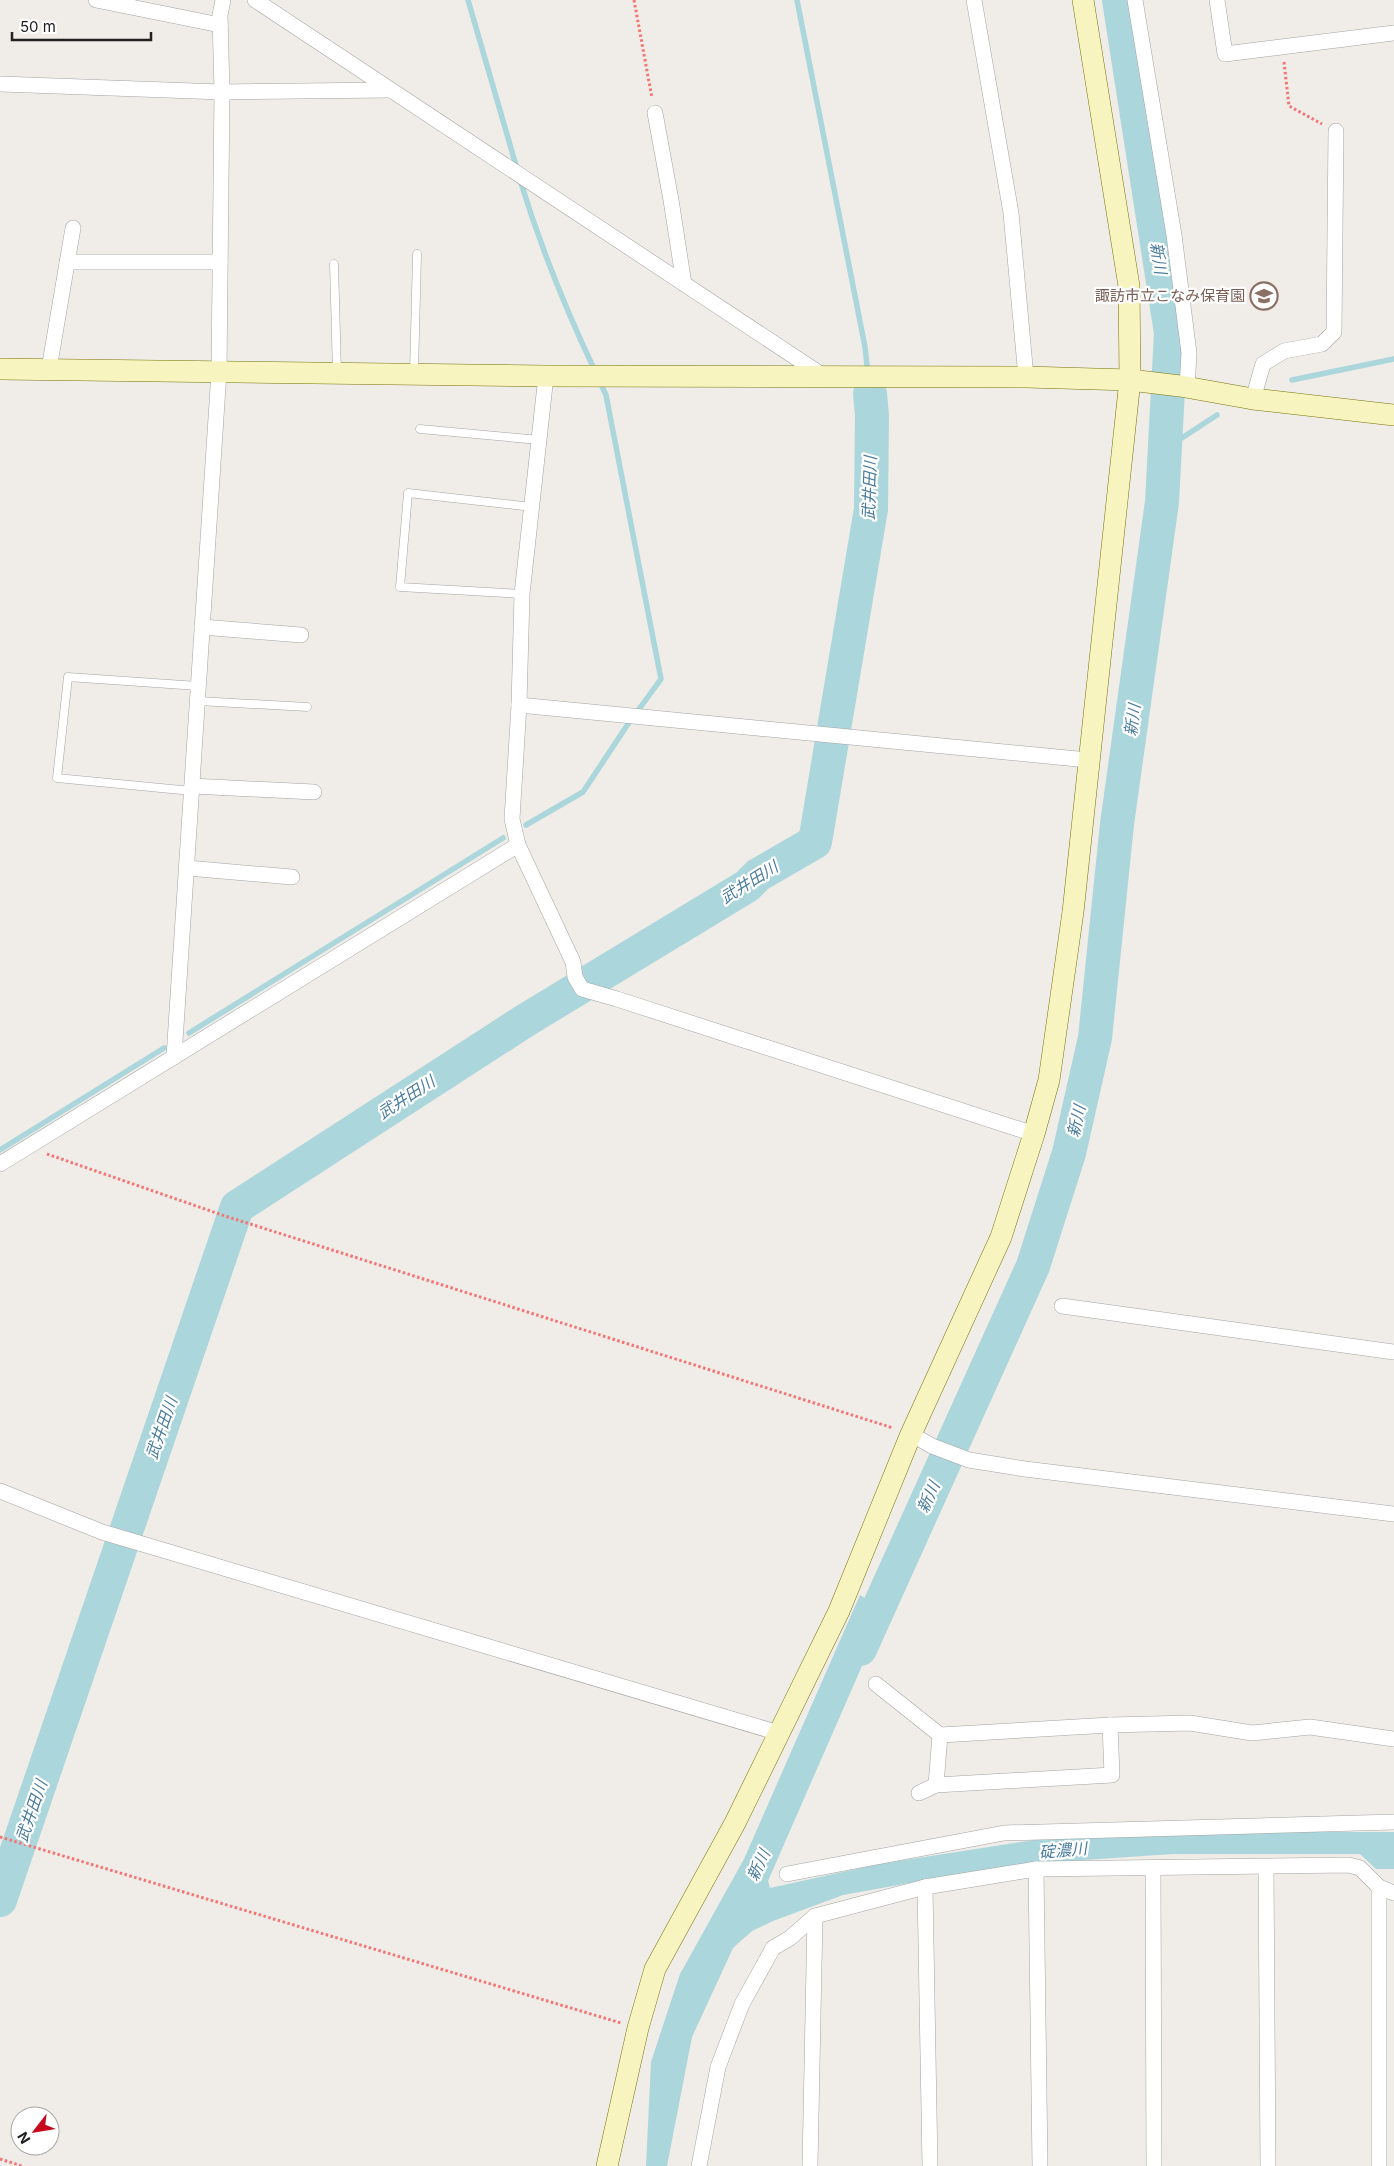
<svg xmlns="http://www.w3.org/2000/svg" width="1394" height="2166" font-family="Inter,'Noto Sans JP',sans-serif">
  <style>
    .water { fill: #aad6dc }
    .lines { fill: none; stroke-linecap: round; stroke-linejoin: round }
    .stream { stroke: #aad6dc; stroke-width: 5.5 }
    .river { stroke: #aad6dc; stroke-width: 34 }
    .lane-casing { stroke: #a4a4a4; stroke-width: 9 }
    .street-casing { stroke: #a4a4a4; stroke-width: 16 }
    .secondary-casing { stroke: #75750a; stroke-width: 22 }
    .path { stroke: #f47575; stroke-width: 3; stroke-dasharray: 2.5 2.5; stroke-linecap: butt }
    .lane { stroke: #fff; stroke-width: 8 }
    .street { stroke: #fff; stroke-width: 15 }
    .secondary { stroke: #f7f4bf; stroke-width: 21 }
    .labels { text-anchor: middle; stroke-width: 4.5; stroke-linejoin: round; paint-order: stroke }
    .education-label { font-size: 15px; fill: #785e54; stroke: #fff; text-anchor: end }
    .water-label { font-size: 16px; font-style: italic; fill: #4a7c9d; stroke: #fff }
  </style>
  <rect width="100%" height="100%" fill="#f0ece7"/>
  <polygon class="water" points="860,1595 886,1611 768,1881 770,1888 879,1864 1041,1839 1175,1832 1394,1832 1394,1869 1376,1869 1360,1854 1173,1854 1054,1862 970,1872 843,1895 773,1921 752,1931 733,1948 692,2037 667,2166 646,2166 651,2062 680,1974 744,1859"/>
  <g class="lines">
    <g class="stream">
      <polyline points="468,0 517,169"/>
      <polyline points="797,0 865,347 870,394"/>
      <path d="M520 180C540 245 566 310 595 371"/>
      <polyline points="1292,380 1394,359"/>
      <polyline points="1165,449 1217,415"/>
      <polyline points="526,825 583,792 626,727 661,679 606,395 600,382"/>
      <polyline points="189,1033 503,838"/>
      <polyline points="0,1150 164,1048"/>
    </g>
    <g class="river">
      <polyline points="860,1649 1033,1266 1069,1153 1095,1038 1117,824 1162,502 1171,333 1119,0"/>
      <polyline points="0,1900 237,1207 526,1020 747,886 758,875 815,842 871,509 872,415 870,394"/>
    </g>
    <g class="lane-casing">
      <g id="lane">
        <polyline points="334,264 337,372"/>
        <polyline points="414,373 417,254"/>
        <polyline points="420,429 539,440"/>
        <polyline points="522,594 400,587 408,493 532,507"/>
        <polyline points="198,701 307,707"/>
        <polyline points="192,791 57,778 68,677 198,686"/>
      </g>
    </g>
    <g class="street-casing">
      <g id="street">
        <polyline points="96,0 220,25"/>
        <polyline points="255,0 825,377"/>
        <polyline points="974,0 1011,213 1026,377"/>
        <polyline points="1135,0 1174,235 1189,353 1187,388"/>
        <polyline points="1217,0 1225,54 1394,33"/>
        <polyline points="0,84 222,92 390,90"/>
        <polyline points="655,113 671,200 684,284"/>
        <polyline points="67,262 220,262"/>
        <polyline points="49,369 73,228"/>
        <polyline points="546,376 522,594 519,705 512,819 518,845 573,962 575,977 582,989 617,999 1034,1134"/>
        <polyline points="1253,399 1263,364 1284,351 1322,344 1334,332 1336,131"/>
        <polyline points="202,627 301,635"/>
        <polyline points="519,705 1088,760"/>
        <polyline points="192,786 314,792"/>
        <polyline points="187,868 292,877"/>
        <polyline points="174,1057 219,372 222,92 220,15 223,0"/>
        <polyline points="0,1164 518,845"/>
        <polyline points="1062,1306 1394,1352"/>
        <polyline points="911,1434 932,1446 969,1460 1025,1469 1394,1514"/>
        <polyline points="0,1491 102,1532 779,1733"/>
        <polyline points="876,1684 940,1735 1110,1725 1190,1723 1252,1733 1310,1727 1394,1739"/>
        <polyline points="936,1785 1112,1775 1110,1725"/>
        <polyline points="919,1793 936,1785 940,1735"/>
        <polyline points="1266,1867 1268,2166"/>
        <polyline points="1036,1869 1040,2166"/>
        <polyline points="1153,1869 1154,2166"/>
        <polyline points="787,1874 1004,1833 1394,1822"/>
        <polyline points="925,1887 930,2166"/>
        <polyline points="699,2166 718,2067 742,2004 773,1948 790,1938 815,1916 925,1887 1036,1869 1349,1865 1360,1868 1379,1887 1394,1893"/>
        <polyline points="810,2166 815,1916"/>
        <polyline points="1379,2166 1379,1887"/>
      </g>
    </g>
    <g class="secondary-casing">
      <g id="secondary">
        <polyline points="0,369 546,376 1026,377 1130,380 1180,386 1253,399 1394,415"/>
        <polyline points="607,2166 638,2028 655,1969 735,1823 839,1611 911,1434 1001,1237 1034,1134 1049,1080 1073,912 1130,380 1129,286 1083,0"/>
      </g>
    </g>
    <g class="path">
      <polyline points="634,0 652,98"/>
      <polyline points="1284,62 1289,106 1322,124"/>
      <polyline points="47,1154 225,1216 893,1428"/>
      <polyline points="0,1837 621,2023"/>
      <polyline points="0,2159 22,2166"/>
    </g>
    <use href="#lane" class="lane"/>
    <use href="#street" class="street"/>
    <use href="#secondary" class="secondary"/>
  </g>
  <defs>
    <g id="school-ring" transform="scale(1.4375)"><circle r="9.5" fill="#fff" stroke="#8d6e63" stroke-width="1.5"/><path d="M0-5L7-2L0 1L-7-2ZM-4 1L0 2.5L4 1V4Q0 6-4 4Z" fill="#8d6e63"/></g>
  </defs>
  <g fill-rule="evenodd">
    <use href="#school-ring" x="1264" y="296"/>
  </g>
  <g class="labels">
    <g class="education-label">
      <text x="1245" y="301">諏訪市立こなみ保育園</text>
    </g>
    <g class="water-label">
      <text transform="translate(1159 258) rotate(81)" y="6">新川</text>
      <text transform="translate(869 488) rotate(-88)" y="6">武井田川</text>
      <text transform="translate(1132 720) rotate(-82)" y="6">新川</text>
      <text transform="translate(749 882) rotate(-32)" y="6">武井田川</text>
      <text transform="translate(406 1097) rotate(-33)" y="6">武井田川</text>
      <text transform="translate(1076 1121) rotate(-77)" y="6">新川</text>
      <text transform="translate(161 1428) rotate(-71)" y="6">武井田川</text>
      <text transform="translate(928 1497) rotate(-66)" y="6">新川</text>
      <text transform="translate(31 1811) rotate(-71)" y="6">武井田川</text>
      <text transform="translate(1063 1850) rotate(-5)" y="6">碇濃川</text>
      <text transform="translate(758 1865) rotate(-65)" y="6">新川</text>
    </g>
  </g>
  <g transform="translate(35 2131) rotate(239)"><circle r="24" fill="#ffffff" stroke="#a6a6a6"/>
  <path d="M0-4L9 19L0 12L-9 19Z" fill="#c8091d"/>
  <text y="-8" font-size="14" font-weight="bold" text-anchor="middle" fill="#202020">N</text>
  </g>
  <path d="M12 32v8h139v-8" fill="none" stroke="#202020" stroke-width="2.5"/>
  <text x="20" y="32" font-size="15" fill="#202020" stroke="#ffffff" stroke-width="4" paint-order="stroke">50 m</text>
</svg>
